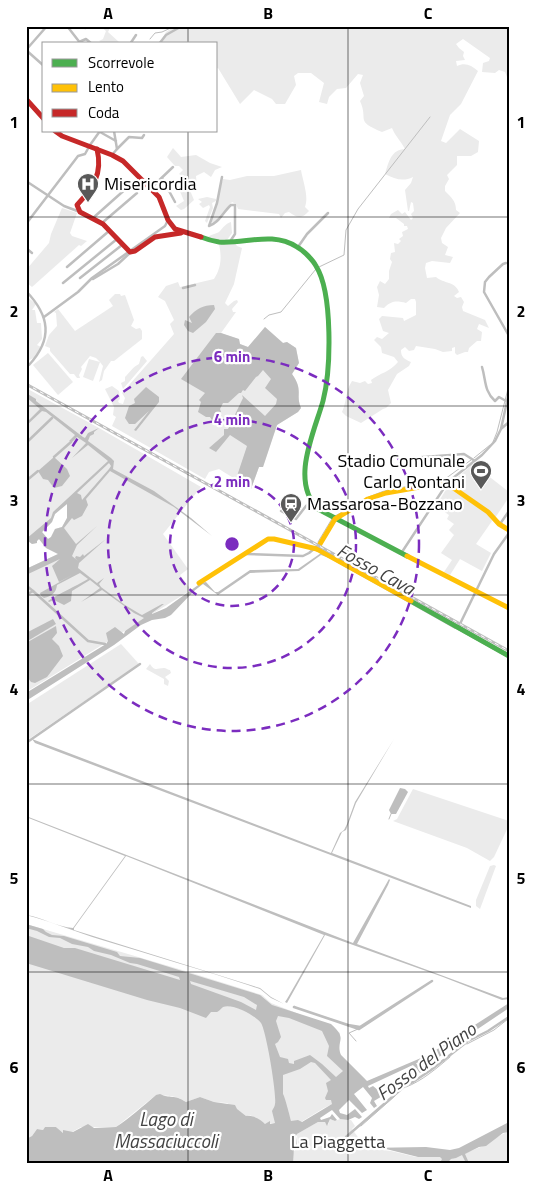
<svg xmlns="http://www.w3.org/2000/svg" width="535" height="1189" font-family="'Titillium Web',sans-serif">
  <style>
    .green { fill: #ebebeb; fill-rule: evenodd }
    .water { fill: #bebebe; fill-rule: evenodd }
    .lines { fill: none; stroke-linecap: round; stroke-linejoin: round }
    .stream { stroke: #bebebe; stroke-width: 1 }
    .canal { stroke: #bebebe; stroke-width: 2.5 }
    .street { stroke: #bebebe; stroke-width: 2.5 }
    .fast { stroke: #4caf50; stroke-width: 5 }
    .slow { stroke: #ffc107; stroke-width: 5 }
    .jam { stroke: #c62828; stroke-width: 5 }
    .rail-casing { stroke: #bebebe; stroke-width: 3 }
    .rail { stroke: #fff; stroke-width: 1; stroke-dasharray: 4; stroke-linecap: butt }
    .grid { fill: none; stroke: #000; stroke-width: 1; stroke-opacity: 0.55 }
    .ring { fill: none; stroke: #7b2cbf; stroke-width: 2.5; stroke-dasharray: 9 6 }
    .labels { text-anchor: middle; stroke-width: 4.5; stroke-linejoin: round; paint-order: stroke }
    .poi-label { font-size: 18px; fill: #000; stroke: #fff; text-anchor: start }
    .park-label { font-size: 18px; fill: #323232; stroke: #fff }
    .water-label { font-size: 19px; font-style: italic; fill: #434343; stroke: #fff }
    .centre { fill: #7b2cbf; stroke: #fff; stroke-width: 2.5 }
    .ring-label { font-size: 15px; text-anchor: middle; font-weight: bold; fill: #7b2cbf; stroke: #fff; stroke-width: 4.5; stroke-linejoin: round; paint-order: stroke }
    .neatline { fill: none; stroke: #000; stroke-width: 2 }
    .grid-label { font-size: 16px; text-anchor: middle; font-weight: bold; fill: #000 }
  </style>
  <rect width="100%" height="100%" fill="#fff"/>
  <g class="green">
    <polygon points="100,26 111,26 108,32 119,42 118,44 104,44 99,41 103,39 106,31"/>
    <path d="M175 26H509V77H507L505 72 499 70 495 73 482 72 483 63 489 61 490 58 463 39 456 44 459 48 464 52 463 56 465 60 456 61 457 66C465 62 471 65 478 71L461 104 450 115 441 141 446 143 460 129 479 141 478 152 471 156H457V165L447 175 449 179 445 186V191C451 197 456 201 456 210L460 213 446 228 441 238 442 243 448 247 445 255 453 257 450 263 432 261 426 263 425 268 427 278 436 277C444 284 455 281 459 292L454 296 457 298 461 297 464 302 462 307 463 311 485 320 489 328 479 324 477 329 482 332 481 341H477L469 348 468 352H465L457 355 455 353V347L452 348V351L443 352 435 349 416 346 414 350 409 351 405 347 401 350C401 357 404 359 411 362L409 366 397 374 388 390 391 403 386 408 383 409 361 423 346 416 342 412C347 401 345 392 352 381L360 383 365 381 368 384 372 383 371 380C380 373 390 372 398 362L394 357 382 353 381 347 374 340 377 337 382 339 389 333 383 331 379 319 382 316 403 318 404 321 416 315V302L415 299H411L406 303C397 301 392 300 384 308L377 307 379 295 377 287 380 281 385 284 389 279V271L392 262 390 259 391 253 395 252 394 243 398 244 401 241 399 239 403 236 402 232 408 229 407 226H404V224L396 218H389L391 214 398 210 402 214 405 212 411 220 413 218 411 214 414 211 413 203 411 202 409 211H408L405 190 411 183 413 177C403 182 395 179 385 174 389 161 391 150 405 149 401 141 395 136 392 128L382 132C354 120 369 121 360 101L364 96 360 83 363 75 358 74 346 88 337 89 329 97 327 104 319 102 324 83 311 73H298L294 76 296 85 285 104H276L272 99 254 90 240 104 218 68 216 69V44H159L166 32Z"/>
    <polygon points="173,148 181,157 196,155 210,163 222,167 215,170 211,177 204,172 196,176 197,187 195,188 190,186 189,188 194,200 184,209 181,210 176,206 184,201 179,189 186,185 184,177 179,174 183,170 179,166 175,166 167,157"/>
    <path d="M301 170C303 182 309 196 305 207L309 211C302 219 297 218 289 212L285 213 281 218 279 214 238 209 236 204 232 202 216 221 213 223 211 222 223 179 230 180 247 176H274Z"/>
    <polygon points="207,197 216,199 216,201 212,203 213,208 207,223 205,221 210,207 209,205 203,208 199,204 202,202 198,199"/>
    <polygon points="62,208 77,213 70,233 72,236 87,241 81,246 79,245 32,287 26,282 26,270 49,243 51,234"/>
    <path d="M231 222 232 233 227 240H215L208 237C212 234 215 234 219 232 223 228 225 224 231 222Z"/>
    <path d="M235 243 237 246 242 248 234 284 225 303 228 306 234 301 237 300 238 302 232 309 233 312H236L221 333 239 339 240 344 248 347 265 327 283 343 287 342 296 348 299 363 292 374C304 391 295 394 301 408L298 412 277 425 263 467H259L251 489 219 469 209 472 205 479 112 426 116 417 113 415 114 407 105 389 112 386 119 391 120 399 118 401 119 403 123 404 125 398 122 393 174 334 170 324 174 320 165 301 158 297 166 286 178 282 180 287 214 279C221 268 222 258 219 244Z"/>
    <polygon points="115,294 120,294 121,296 125,295 134,320 131,326 136,329 140,328 142,331 142,339 114,361 111,361 104,371 102,380 99,382 103,366 100,362 93,381 83,377 89,359 100,362 96,358 90,356 81,367 82,369 79,375 80,378 77,378 74,374 70,374 50,351 50,348 45,346 49,335 57,326 56,313 54,312 58,309 75,331 113,306 109,300"/>
    <polygon points="26,296 36,304 32,310 35,310 37,323 41,323 42,339 37,345 41,347 35,357 26,362"/>
    <polygon points="48,353 73,382 58,395 33,365"/>
    <path d="M143 356 147 361 123 389 121 383 125 381V377C130 372 133 367 139 364L141 357Z"/>
    <path d="M26 388 99 428 201 487 163 534 188 569 180 575 191 590 26 692V569L58 554 46 548 39 539 37 541V543L32 544 28 541H26ZM67 504V518L62 527 55 529 51 537 48 539 42 532 52 522 55 514Z"/>
    <polygon points="473,464 509,492 509,497 495,518 452,485 452,482"/>
    <polygon points="447,488 451,488 487,513 492,521 476,544 491,553 482,571 460,559 450,575 444,572 452,560 441,553 454,535 449,530 454,524 447,519 449,515 436,506"/>
    <polygon points="121,644 139,664 26,741 26,705"/>
    <path d="M150 664C155 672 157 668 164 668 166 668 168 670 170 670L171 673 165 677 169 681 168 686 164 684V679L146 669Z"/>
    <polygon points="413,789 509,821 509,825 494,857 490,861 467,848 393,821 397,819"/>
    <polygon points="494,865 496,866 480,909 476,906 476,900 490,866"/>
    <path d="M26 924 179 969 262 995 271 1003 332 1027 340 1033 339 1053 365 1079 337 1102 324 1108 301 1122 291 1121 265 1124 250 1115 246 1116 227 1103 214 1102 200 1097 186 1102C176 1095 168 1096 156 1095L116 1127H81L72 1132 63 1133 56 1127H45L43 1130 37 1129 32 1136 26 1139Z"/>
    <polygon points="330,1119 335,1121 340,1119 351,1120 355,1126 352,1129 366,1148 391,1151 416,1157 440,1157 451,1159 488,1144 491,1140 509,1131 509,1163 293,1163 293,1153 298,1145 297,1134 318,1122 325,1122 328,1125"/>
  </g>
  <g class="water">
    <path d="M214 305 215 309 206 322 193 333 188 331 184 325 185 320 192 323 189 317C196 309 203 305 214 305Z"/>
    <path d="M265 327 283 343 287 342 296 348 299 363 292 374C304 391 295 394 301 408L298 412 277 425 263 467H259L251 489 236 479 247 446 230 435 216 452 209 448 224 435V429H228L243 398 242 395 265 416 276 404 277 399 265 388 271 379 263 370 258 376 256 377 245 391 243 390 241 393H239L228 403H223L220 409 221 412 213 422 210 417H206L198 412 201 402 199 400 205 393 181 379 216 333H221L239 339 240 344 248 347Z"/>
    <polygon points="146,387 159,397 159,402 136,431 134,430 149,411 135,424 129,424 125,418 129,406 135,403 134,399"/>
    <path d="M26 393 36 399V401L83 437 85 438 88 433 99 428 94 432V434L90 436 88 441 111 458 114 461 113 469 154 491 191 518 212 536 174 507 110 471 86 499 88 505 82 516 74 520 72 518 64 528 76 544 97 526 77 545 72 556 78 561 75 558 76 556 80 557 83 554 84 556 106 539 79 563 78 568 97 583 104 578 99 584 101 587 125 605 140 614 142 615 162 604H164L152 613V614L166 608 201 583 206 582 215 592H218L250 570 298 569 321 553 456 628 455 629 329 558 321 555 299 571 250 573 218 595 203 584 194 591 171 615 165 618 152 620 141 625 114 645 26 701V693L106 644 108 641 106 633 115 627 124 634 125 631 144 618 134 613 102 590 81 602 100 588 90 580 72 591 71 601 64 605 54 600 49 602 48 601C61 592 75 587 88 579L80 573 57 585C56 593 52 596 44 598L41 596 40 593 72 575 59 582 52 566 60 559 26 575V569L58 554 46 548 39 539 37 541V543L32 544 28 541H26V539L51 518 53 512 108 461 88 445 72 458 86 443 77 437 72 442 69 441 75 435 46 412 42 411 26 426V423L40 409 26 397ZM109 463 111 466 109 469 82 500 81 495 77 493ZM67 504V518L62 527 55 529 51 537 48 539 42 532 52 522 55 514Z"/>
    <polygon points="54,457 67,469 70,476 62,486 54,488 48,480 43,479 38,471"/>
    <polygon points="53,619 56,624 26,642 26,633"/>
    <polygon points="56,626 57,633 52,639 59,646 63,656 47,677 35,683 31,682 28,678 26,679 26,643"/>
    <polygon points="418,707 394,739 356,803 346,830 342,832 332,853 471,906 471,908 35,743 32,739 331,853 340,833 344,830 347,824 355,802 394,739"/>
    <polygon points="400,788 405,789 408,792 396,814 391,814 389,810"/>
    <path d="M26 816 353 943 389 879 390 880 388 885 357 944 503 998 509 997V999L502 1000 443 977 325 935 287 1003 285 1002 287 999 324 935 126 856 79 921 74 928V930L260 988 271 997 284 1004 271 998 260 989 248 985C200 969 150 955 102 940 76 932 53 922 26 915 42 917 57 927 73 928L125 856 26 817Z"/>
    <path d="M26 924 43 929 46 932 52 935 64 936 117 952 120 956 140 958 260 995 272 1005 331 1024C349 1040 335 1040 341 1055L367 1081 428 1055 509 1003V1008L442 1053V1055C430 1063 428 1061 416 1063L422 1072 420 1073 413 1065 368 1086 369 1088 373 1086 384 1095 374 1101 377 1106 374 1108 370 1103 372 1098 363 1087 354 1094 367 1110 362 1113 349 1100 339 1110 340 1113 347 1115 355 1109 362 1117 359 1119 355 1117 348 1120 340 1119 332 1110 320 1118 321 1120 330 1117 332 1114 337 1120 335 1121 330 1119 327 1126 325 1122H318L297 1134 296 1136 297 1148H294L293 1163H26V1139L32 1136 37 1129 43 1130 45 1127H56L63 1133V1130L73 1132 88 1124 94 1128 116 1127C130 1118 143 1106 156 1095L160 1094C170 1099 174 1094 186 1102L200 1097 214 1102 235 1105 237 1109 246 1116C252 1115 261 1119 265 1124L270 1121V1124L275 1123 272 1111C273 1109 275 1106 275 1104 277 1095 266 1030 261 1023 256 1016 233 1003 223 1007 223 1007 218 1012 217 1012H211L206 1018 180 1008 147 1000 26 963V935L64 948H75L180 980 179 977 137 964 130 963 111 955 94 951 88 947 72 944 60 938 49 937 37 931 26 928ZM190 981 244 997 257 1005 256 1010 241 1002 191 984ZM278 1016 289 1018 322 1031 329 1046 327 1056 343 1071 336 1077 322 1064 310 1055 294 1061V1064L289 1063 288 1059 280 1057 275 1044 278 1042 281 1037 276 1021ZM311 1062 315 1063 331 1080 326 1083 328 1091 325 1098 326 1100H331L332 1104 302 1122 298 1120 291 1121C290 1117 285 1097 283 1094V1075L300 1069Z"/>
    <polygon points="509,1122 509,1132 503,1133 486,1146 479,1147 465,1154 469,1163 466,1163 462,1155 456,1158 451,1159 447,1163 440,1163 442,1159 440,1157 418,1157 386,1149 367,1148 426,1147 450,1150 459,1148"/>
  </g>
  <g class="lines">
    <g class="stream">
      <polyline points="150,39 155,33 162,32 175,26"/>
      <polyline points="319,267 344,255 346,230 358,209 430,117"/>
      <polyline points="264,319 269,315 281,312 316,269"/>
      <polyline points="493,442 497,432 509,385"/>
      <polyline points="474,458 490,445"/>
      <polyline points="366,498 384,491 445,479 471,460"/>
      <polyline points="318,542 333,517 352,507"/>
      <polyline points="455,628 509,658"/>
      <polyline points="389,819 391,814"/>
      <polyline points="356,1041 349,1033 358,1029"/>
      <polyline points="467,1044 494,1030 508,1019"/>
      <path d="M406 1087C422 1081 437 1068 450 1057"/>
      <polyline points="361,1126 395,1096"/>
    </g>
    <g class="canal">
      <polyline points="26,443 52,418"/>
      <polyline points="54,457 71,442"/>
      <polyline points="26,481 38,471"/>
      <polyline points="247,554 303,556 309,553 314,549"/>
      <polyline points="28,587 33,591"/>
      <polyline points="26,595 33,591 88,641 105,644"/>
      <polyline points="26,743 140,664"/>
      <polygon points="432,981 359,1029 294,1007 348,1025 360,1027"/>
    </g>
    <g class="street">
      <polyline points="67,26 81,44"/>
      <polyline points="81,26 85,28 87,26"/>
      <polyline points="79,42 86,39 92,44"/>
      <polyline points="130,44 136,35"/>
      <polyline points="159,44 166,35 182,26"/>
      <polyline points="44,66 26,50 47,26"/>
      <polyline points="100,132 116,141"/>
      <polyline points="117,149 129,137 142,138 144,135"/>
      <polyline points="112,155 117,149 114,131"/>
      <path d="M222 177 217 203 209 226C219 223 223 212 231 205H235V234L231 240"/>
      <polyline points="162,178 175,202"/>
      <polyline points="26,181 64,206 80,212"/>
      <polyline points="151,188 173,167"/>
      <polyline points="93,218 129,186"/>
      <polyline points="102,223 137,193"/>
      <polyline points="26,224 75,160 78,156 85,154 90,145 100,131"/>
      <polyline points="298,247 307,234 328,213"/>
      <polyline points="26,248 32,253"/>
      <polyline points="506,263 503,264 489,277 485,282 484,292 509,336"/>
      <polyline points="67,267 109,231"/>
      <polyline points="80,278 122,245"/>
      <polyline points="93,279 118,264 131,252"/>
      <polyline points="63,283 117,239"/>
      <polyline points="183,288 195,285"/>
      <path d="M26 291C50 316 53 339 29 365"/>
      <polyline points="44,317 78,292 92,278 165,226 168,220"/>
      <path d="M482 367C486 380 484 391 495 401L499 397 506 401"/>
      <polyline points="502,428 509,422"/>
      <polyline points="410,458 464,454 475,461"/>
      <polyline points="281,511 296,519 306,506 311,502"/>
      <polyline points="500,524 509,511"/>
      <polyline points="402,552 448,482 482,455 495,441 501,429 509,392"/>
      <polyline points="458,628 494,554 509,533"/>
      <polyline points="346,1137 406,1085 413,1082 431,1070 468,1041 488,1031 509,1017"/>
    </g>
    <g class="fast">
      <path d="M201 237C206 239 213 241 219 242 246 244 272 231 297 247 303 250 313 260 316 266 333 293 331 370 323 401 314 433 290 481 318 509L407 556"/>
      <polyline points="411,601 509,656"/>
    </g>
    <g class="slow">
      <polyline points="317,549 335,519 368,499 386,493 448,482 452,487 488,512 499,524 509,530"/>
      <polyline points="407,556 509,608"/>
      <polyline points="199,583 268,539 274,539 317,549 411,601"/>
    </g>
    <g class="jam">
      <polyline points="26,99 44,119"/>
      <polyline points="55,131 62,136 112,155 123,161 159,197 168,220 175,229 201,237"/>
      <path d="M97 149C103 174 93 188 77 205L80 212 103 224 130 252 135 251 155 237 181 233"/>
    </g>
    <g class="rail-casing">
      <polyline id="rail" points="26,384 509,651"/>
    </g>
    <use href="#rail" class="rail"/>
  </g>
  <path class="grid" d="M188 26V44M348 26V1163M188 131V1163M26 217H509M26 406H509M26 595H509M26 784H509M26 972H509"/>
  <g class="ring">
    <circle cx="232" cy="544" r="62"/>
    <circle cx="232" cy="544" r="124"/>
    <circle cx="232" cy="544" r="187"/>
  </g>
  <defs>
    <g id="hospital-pin" transform="scale(1.125)"><path d="M0 17L-7.5 6A9.5 9.5 0 1 1 7.5 6Z" fill="#595959" stroke="#fff"/><path d="M-5-5h3v3.5h4V-5h3V5h-3V1.5h-4V5h-3Z" fill="#fff"/></g>
    <g id="stadium-pin" transform="scale(1.125)"><path d="M0 17L-7.5 6A9.5 9.5 0 1 1 7.5 6Z" fill="#595959" stroke="#fff"/><path d="M0-5a6.5 5 0 1 0 0 10a6.5 5 0 1 0 0-10ZM-3.5-1.8h7v3.6h-7Z" fill="#fff"/></g>
    <g id="station-pin" transform="scale(1.125)"><path d="M0 17L-7.5 6A9.5 9.5 0 1 1 7.5 6Z" fill="#595959" stroke="#fff"/><path d="M-3-6H3Q5-6 5-4V2Q5 4 3 4L4.5 6H3L1.5 4h-3L-3 6H-4.5L-3 4Q-5 4-5 2V-4Q-5-6-3-6ZM-3.5-4v3h7v-3ZM-3.5 1v1.5H-2V1ZM2 1v1.5H3.5V1Z" fill="#fff"/></g>
  </defs>
  <g fill-rule="evenodd">
    <use href="#hospital-pin" x="88" y="184"/>
    <use href="#stadium-pin" x="481" y="471"/>
    <use href="#station-pin" x="291" y="504"/>
  </g>
  <g class="labels">
    <g class="poi-label">
      <text x="104" y="190">Misericordia</text>
      <text x="465" y="467" text-anchor="end">Stadio Comunale<tspan x="465" dy="21">Carlo Rontani</tspan></text>
      <text x="307" y="510">Massarosa-Bozzano</text>
    </g>
    <g class="park-label">
      <text x="338" y="1148">La Piaggetta</text>
    </g>
    <g class="water-label">
      <text transform="translate(376 569) rotate(29)" y="7">Fosso Cava</text>
      <text transform="translate(426 1061) rotate(-36)" y="7">Fosso del Piano</text>
      <text x="166" y="1126">Lago di<tspan x="166" dy="22">Massaciuccoli</tspan></text>
    </g>
  </g>
  <circle cx="232" cy="544" r="8" class="centre"/>
  <g class="ring-label">
    <text x="232" y="362">6 min</text>
    <text x="232" y="425">4 min</text>
    <text x="232" y="487">2 min</text>
  </g>
  <rect width="535" height="1189" fill="none" stroke="#ffffff" stroke-width="55"/>
  <rect x="42" y="42" width="175" height="90" fill="#ffffff" stroke="#999999"/>
  <rect x="52" y="59" width="25" height="8" fill="#4caf50" stroke="#999999"/>
  <text x="88" y="68" font-size="15" fill="#000000">Scorrevole</text>
  <rect x="52" y="84" width="25" height="8" fill="#ffc107" stroke="#999999"/>
  <text x="88" y="92" font-size="15" fill="#000000">Lento</text>
  <rect x="52" y="109" width="25" height="8" fill="#c62828" stroke="#999999"/>
  <text x="88" y="118" font-size="15" fill="#000000">Coda</text>
  <rect x="28" y="28" width="480" height="1134" class="neatline"/>
  <g class="grid-label">
    <text x="108" y="19">A</text>
    <text x="268" y="19">B</text>
    <text x="428" y="19">C</text>
    <text x="14" y="128">1</text>
    <text x="521" y="128">1</text>
    <text x="14" y="317">2</text>
    <text x="521" y="317">2</text>
    <text x="14" y="506">3</text>
    <text x="521" y="506">3</text>
    <text x="14" y="695">4</text>
    <text x="521" y="695">4</text>
    <text x="14" y="884">5</text>
    <text x="521" y="884">5</text>
    <text x="14" y="1073">6</text>
    <text x="521" y="1073">6</text>
    <text x="108" y="1181">A</text>
    <text x="268" y="1181">B</text>
    <text x="428" y="1181">C</text>
  </g>
</svg>
